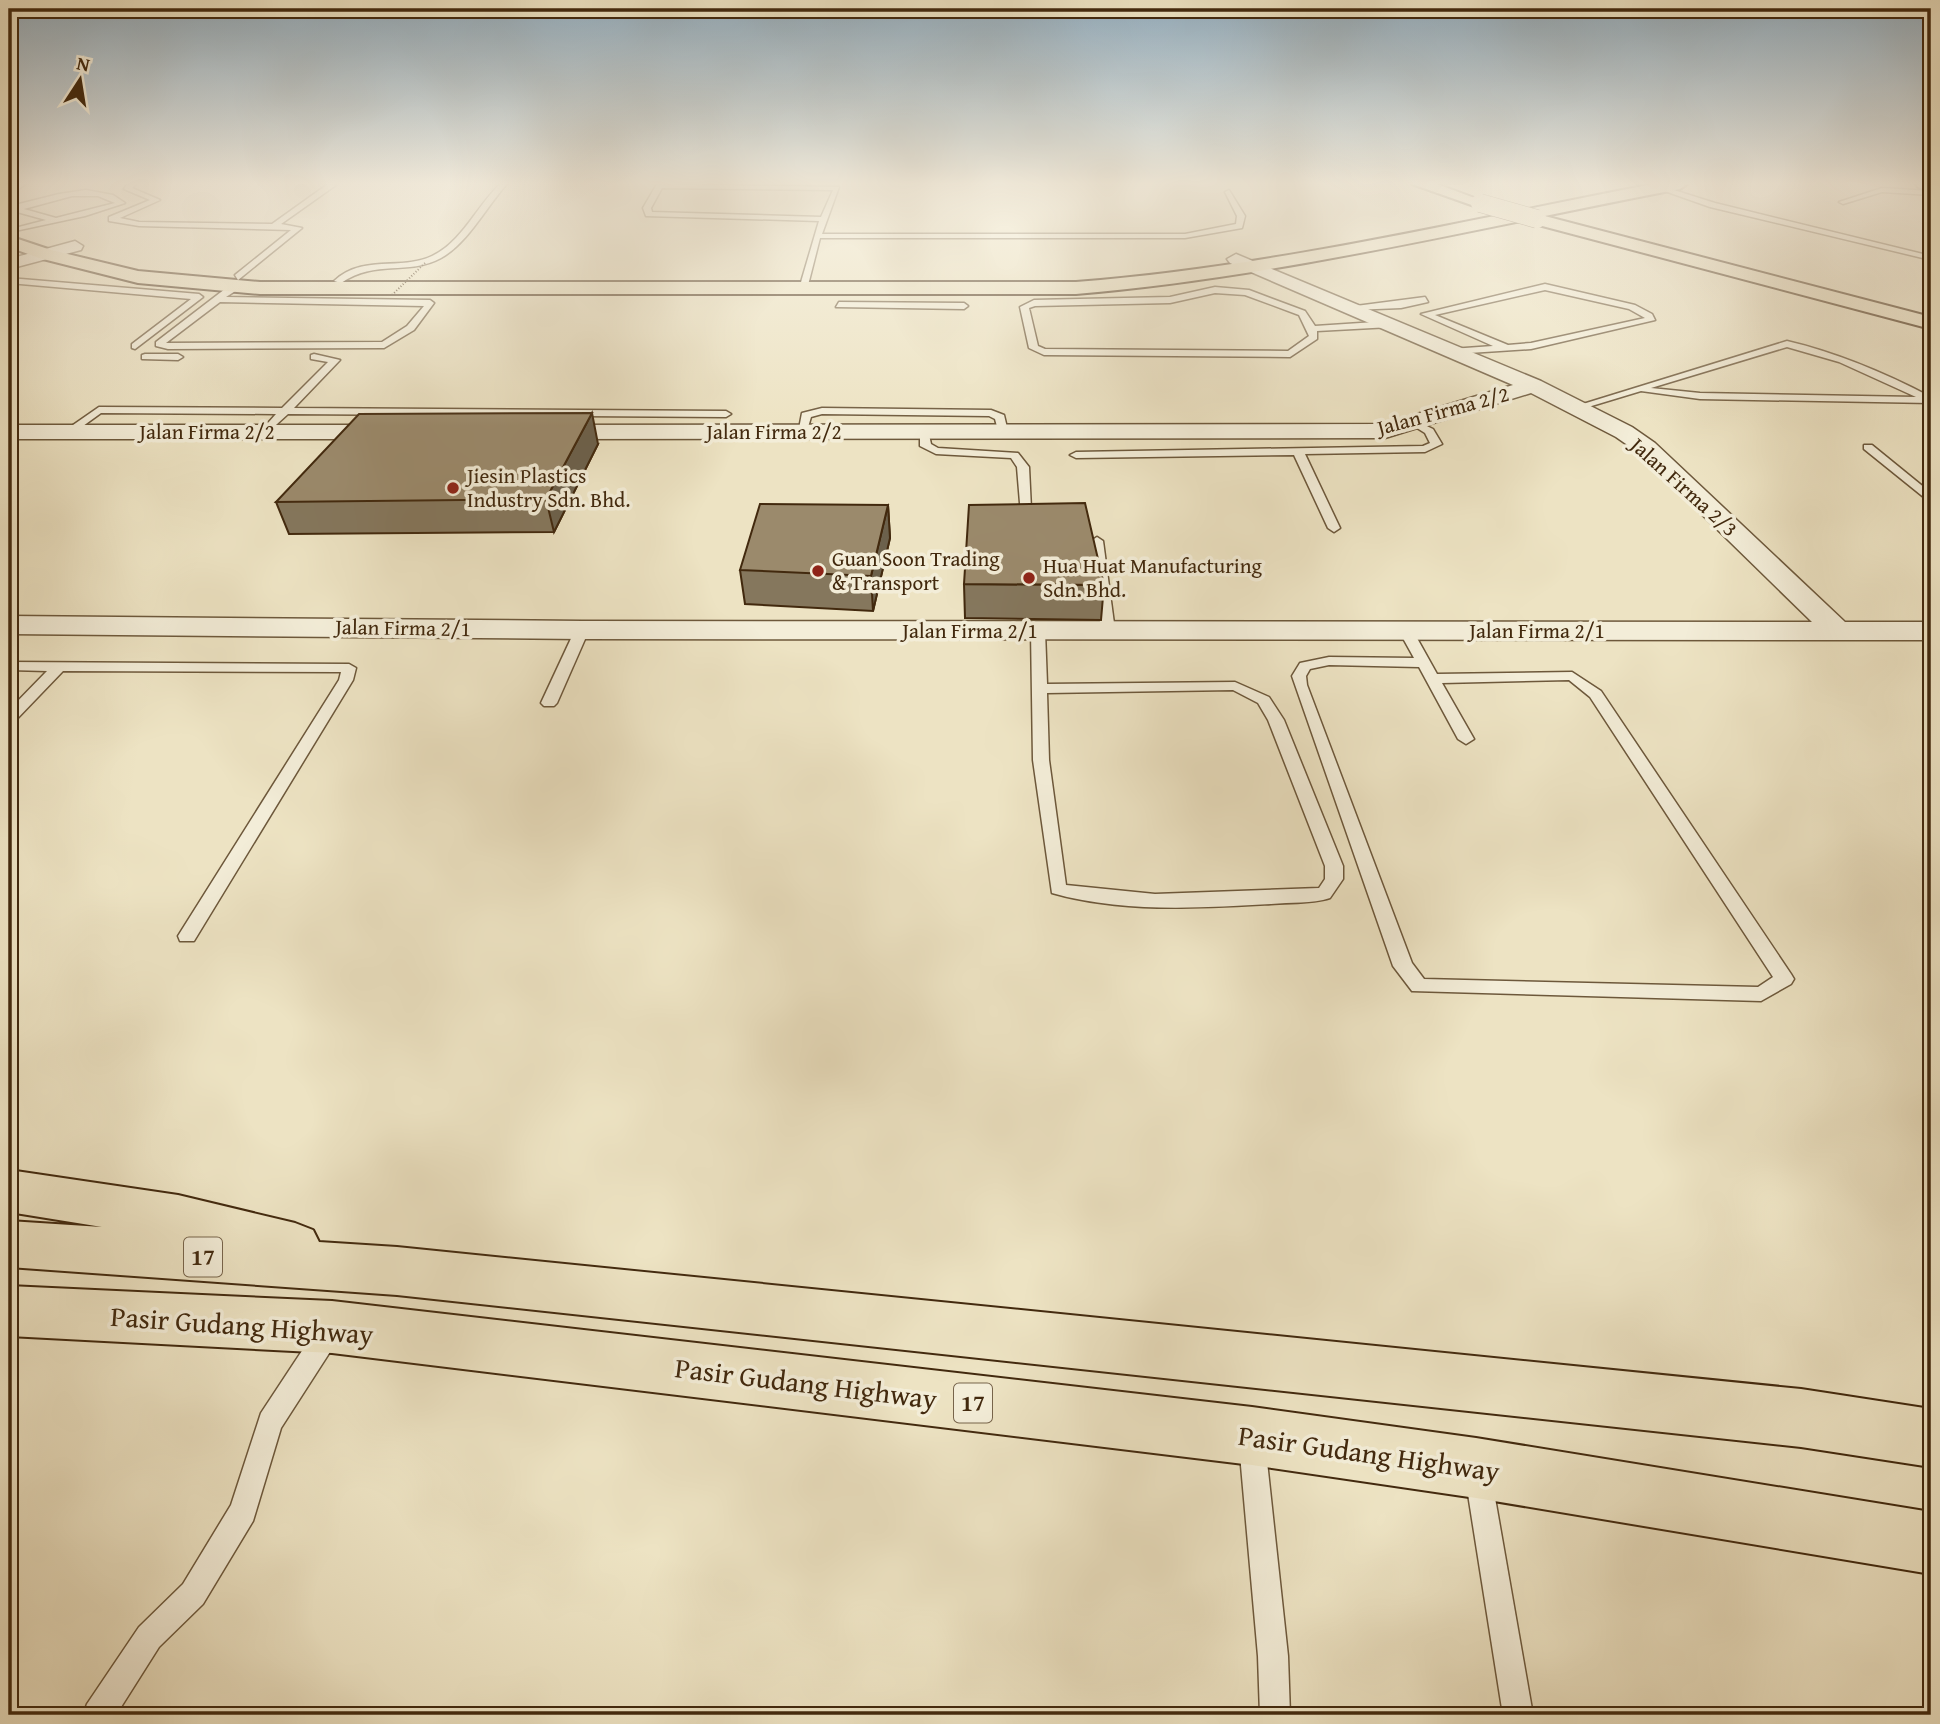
<svg xmlns="http://www.w3.org/2000/svg" width="1940" height="1724" font-family="'Gentium Book Plus',serif">
  <style>
    .lines { fill: none; stroke-linecap: round; stroke-linejoin: round }
    .lane-casing { stroke: #6d583b; stroke-width: 3 }
    .street-casing { stroke: #6d583b; stroke-width: 3 }
    .primary-casing { stroke: #42290e; stroke-width: 4 }
    .highway-casing { stroke: #42290e; stroke-width: 4 }
    .lane { fill: #f3edd8; fill-rule: evenodd }
    .street { fill: #f3edd8; fill-rule: evenodd }
    .primary { fill: #ede3c3; fill-rule: evenodd }
    .highway { fill: #ede3c3; fill-rule: evenodd }
    .highway-bridge-casing { stroke: #42290e; stroke-width: 19; stroke-linecap: butt }
    .path-bridge { stroke: #42290e; stroke-width: 2; stroke-dasharray: 1 2; stroke-linecap: butt }
    .highway-bridge { stroke: #ede3c3; stroke-width: 18 }
    .wall { fill: #85775d; stroke: #42290e; stroke-width: 2 }
    .shaded-wall { fill: #6c614c; stroke: #42290e; stroke-width: 2 }
    .building { fill: #9b8a6c; stroke: #42290e; stroke-width: 2 }
    .poi-dot { fill: #8f2418; stroke: #f3edd8; stroke-width: 2.5 }
    .labels { text-anchor: middle; stroke-width: 7; stroke-linejoin: round; paint-order: stroke }
    .far-street-label { font-size: 21px; fill: #42290e; stroke: #f3edd8 }
    .far-poi-label { font-size: 21px; fill: #42290e; stroke: #f3edd8; text-anchor: start }
    .shield { fill: #f3edd8; stroke: #77644b; stroke-width: 2 }
    .shield-label { font-size: 23px; font-weight: bold; fill: #42290e }
    .near-street-label { font-size: 28px; fill: #42290e; stroke: #f3edd8 }
  </style>
  <rect width="100%" height="100%" fill="#ede3c3"/>
  <filter id="stains"><feTurbulence type="fractalNoise" baseFrequency=".00286" numOctaves="4"/><feColorMatrix values="0 0 0 0 .2 0 0 0 0 .09 0 0 0 0 .02 0 0 0 .5 -.17"/></filter>
  <radialGradient id="worn" r=".72"><stop offset=".6" stop-color="#630" stop-opacity="0"/><stop offset="1" stop-color="#630" stop-opacity=".3"/></radialGradient>
  <g class="lines">
    <g class="lane-casing">
      <g id="lane">
        <polygon points="127,184 136,184 132,188 160,200 120,218 139,222 272,224 328,184 336,185 281,224 302,228 238,280 235,275 291,230 139,226 109,221 109,217 150,200 124,189"/>
        <path d="M500 184H507C486 207 468 243 441 258 408 276 376 259 341 283L334 281C363 254 400 271 432 256 461 243 477 206 500 184Z"/>
        <path d="M657 184 839 187 822 234H1185L1236 224 1237 216 1225 192 1229 190 1245 216 1242 228 1185 238H820L807 289 803 292 799 289 819 221 646 216 643 208ZM662 188 833 190 821 217 652 212 651 208Z"/>
        <polygon points="1661,186 1715,203 1931,256 1931,260 1710,207 1659,189"/>
        <polygon points="1882,188 1931,191 1931,195 1882,192 1843,204 1839,202"/>
        <path d="M86 190 113 195 125 203 85 216 15 231 11 229 46 220 17 212 19 204 59 194ZM72 196H98L115 203 56 218 24 209Z"/>
        <polygon points="9,278 199,294 203,297 135,349 132,348 132,344 191,299 9,283"/>
        <path d="M237 283 240 288 226 297 430 300 434 303 414 330 384 348 168 349 156 346V342L225 289ZM220 302 424 306 407 326 382 342 166 343Z"/>
        <path d="M1545 284 1635 305 1652 314 1655 320 1531 349 1454 354 1451 353V349L1493 346 1421 314ZM1545 290 1629 309 1645 318 1531 343 1508 345 1435 315Z"/>
        <path d="M1215 287 1249 290 1305 311 1315 326 1391 321 1396 324 1391 327 1317 331V339L1290 357 1044 355 1029 348 1020 307 1034 300 1170 297ZM1215 293 1245 295 1299 315 1309 336 1288 351 1045 349 1038 346 1029 308 1035 306 1170 303Z"/>
        <polygon points="1425,297 1428,302 1401,308 1352,310 1348,307"/>
        <polygon points="839,302 964,303 968,306 964,309 836,307"/>
        <path d="M1787 341C1838 353 1885 373 1931 397V403L1700 399 1641 391 1575 411 1570 408ZM1787 347 1839 362 1916 397 1700 393 1651 388Z"/>
        <polygon points="145,354 178,354 183,357 178,360 142,359 142,355"/>
        <polygon points="314,354 340,360 294,408 726,411 731,414 726,417 288,414 265,435 260,432 276,414 101,413 72,434 63,432 99,407 282,408 328,362 311,359 311,355"/>
        <polygon points="822,408 991,410 1004,415 1008,432 999,434 995,419 989,416 822,414 811,417 806,434 798,434 802,413"/>
        <polygon points="1414,420 1433,429 1442,444 1425,452 1305,454 1340,528 1334,532 1328,528 1294,455 1076,458 1070,455 1076,452 1423,446 1430,443 1425,433 1409,423"/>
        <polygon points="920,430 928,430 931,444 938,448 1018,453 1029,467 1032,530 1022,527 1017,467 1011,458 936,454 920,446"/>
        <polygon points="1864,445 1872,445 1931,493 1931,503 1864,449"/>
        <polygon points="1097,537 1103,541 1115,631 1108,635 1101,631 1091,541"/>
        <polygon points="582,626 589,630 557,703 554,706 544,706 541,703 575,630"/>
        <path d="M1038 627 1045 631 1047 684 1235 682 1269 697 1284 720 1343 866V879L1330 898C1312 904 1291 902 1271 904 1199 908 1122 913 1052 893L1033 760 1031 631ZM1233 690 1258 703 1268 720 1325 866V879L1319 888 1155 894 1066 885 1049 760 1047 693Z"/>
        <path d="M1406 627 1413 631 1437 674 1572 672 1601 691 1791 974 1794 979 1791 984 1761 1001 1412 991 1393 966 1292 676 1300 663 1329 657 1414 658 1399 631ZM1329 665 1419 667 1458 739 1466 744 1474 739 1442 683 1569 680 1590 697 1773 977 1758 987 1424 979 1412 963 1307 685 1306 676 1310 669Z"/>
        <polygon points="9,662 349,664 356,668 353,680 194,941 180,941 178,936 339,680 341,672 63,671 14,722 9,724 9,710 47,671 9,670"/>
        <polygon points="328,1321 337,1325 340,1333 337,1341 281,1428 253,1521 203,1604 159,1647 116,1715 83,1715 87,1704 139,1627 183,1584 231,1505 261,1413 319,1325"/>
        <polygon points="1252,1430 1261,1434 1265,1443 1288,1656 1290,1715 1260,1715 1258,1656 1239,1443 1243,1434"/>
        <polygon points="1478,1462 1488,1465 1491,1475 1533,1715 1503,1715 1465,1475 1468,1465"/>
      </g>
    </g>
    <g class="street-casing">
      <g id="street">
        <polygon points="9,184 26,184 9,195"/>
        <polygon points="75,241 83,246 81,250 9,269 9,259"/>
        <polygon points="1236,254 1541,381 1632,427 1655,443 1845,622 1931,622 1931,640 582,639 9,634 9,616 582,621 1812,622 1639,453 1616,437 1531,393 1385,438 545,439 534,432 545,425 1384,424 1513,385 1230,263 1227,259"/>
        <polygon points="9,425 393,425 404,432 393,439 9,439"/>
      </g>
    </g>
    <g class="primary-casing">
      <g id="primary">
        <path d="M1653 184H1687L1680 189C1482 227 1277 277 1076 294H260L138 283 39 258 9 247V236L51 250 138 271 260 282H1076C1270 267 1462 221 1653 184Z"/>
        <polygon points="1916,184 1931,184 1931,191 1918,187"/>
      </g>
    </g>
    <g class="highway-casing">
      <g id="highway">
        <polygon points="1412,184 1437,184 1488,203 1480,208"/>
        <polygon points="1537,214 1931,317 1931,329 1531,223 1531,215"/>
        <polygon points="9,1170 178,1195 295,1223 313,1230 319,1242 397,1247 1801,1389 1931,1409 1931,1467 1801,1447 397,1295 9,1267 9,1221 102,1227 9,1212"/>
        <polygon points="9,1286 332,1301 1252,1407 1476,1438 1931,1512 1931,1574 1476,1498 1252,1465 332,1353 9,1336"/>
      </g>
    </g>
    <use href="#lane" class="lane"/>
    <use href="#street" class="street"/>
    <use href="#primary" class="primary"/>
    <use href="#highway" class="highway"/>
    <g class="highway-bridge-casing">
      <polyline id="highway-bridge" points="1480,203 1537,219"/>
    </g>
    <polyline class="path-bridge" points="392,295 425,263"/>
    <use href="#highway-bridge" class="highway-bridge"/>
  </g>
  <g class="wall">
    <polygon points="598,444 554,532 289,534 276,502"/>
    <polygon points="888,505 890,538 873,611 745,604 740,570"/>
    <polygon points="964,584 1104,585 1101,620 965,618"/>
  </g>
  <g class="shaded-wall">
    <polygon points="592,413 598,444 554,532 546,499"/>
    <polygon points="888,505 890,538 873,611 871,576"/>
  </g>
  <g class="building">
    <polygon points="592,413 546,499 276,502 359,414"/>
    <polygon points="1085,503 1104,585 964,584 969,505"/>
    <polygon points="760,504 888,505 871,576 740,570"/>
  </g>
  <linearGradient id="sky" x2="0" y2="1"><stop stop-color="#93aec0"/><stop offset="0.43" stop-color="#f7f2e4"/><stop offset="1" stop-color="#f7f2e4" stop-opacity="0"/></linearGradient>
  <rect width="1940" height="426" fill="url(#sky)"/>
  <g class="poi-dot">
    <circle cx="453" cy="488" r="7"/>
    <circle cx="818" cy="571" r="7"/>
    <circle cx="1029" cy="578" r="7"/>
  </g>
  <g class="labels">
    <g class="far-street-label">
      <text transform="translate(1443 411) rotate(-15)" y="7">Jalan Firma 2/2</text>
      <text x="207" y="439">Jalan Firma 2/2</text>
      <text x="774" y="439">Jalan Firma 2/2</text>
      <text transform="translate(1684 487) rotate(42)" y="7">Jalan Firma 2/3</text>
      <text transform="translate(403 628) rotate(1)" y="7">Jalan Firma 2/1</text>
      <text x="970" y="638">Jalan Firma 2/1</text>
      <text x="1537" y="638">Jalan Firma 2/1</text>
    </g>
    <g class="far-poi-label">
      <text x="467" y="483">Jiesin Plastics<tspan x="467" dy="24">Industry Sdn. Bhd.</tspan></text>
      <text x="832" y="566">Guan Soon Trading<tspan x="832" dy="24">&amp; Transport</tspan></text>
      <text x="1043" y="573">Hua Huat Manufacturing<tspan x="1043" dy="24">Sdn. Bhd.</tspan></text>
    </g>
    <g class="shield">
      <rect x="184" y="1237.5" width="38" height="39" rx="5"/>
      <rect x="954" y="1383.5" width="38" height="39" rx="5"/>
    </g>
    <g class="shield-label">
      <text x="203" y="1265">17</text>
      <text x="973" y="1411">17</text>
    </g>
    <g class="near-street-label">
      <text transform="translate(242 1325) rotate(4)" y="10">Pasir Gudang Highway</text>
      <text transform="translate(806 1383) rotate(7)" y="10">Pasir Gudang Highway</text>
      <text transform="translate(1369 1453) rotate(8)" y="10">Pasir Gudang Highway</text>
    </g>
  </g>
  <rect width="1940" height="1724" fill="none" stroke="#ede3c3" stroke-width="35"/>
  <rect x="10" y="10" width="1919" height="1703" fill="none" stroke="#42290e" stroke-width="3.5"/>
  <rect x="18" y="18" width="1905" height="1689" fill="none" stroke="#42290e" stroke-width="2"/>
  <g transform="translate(80 80) rotate(12)" stroke="#f3edd8" stroke-width="5" paint-order="stroke">
  <path d="M0-5L12 26L0 18L-12 26Z" fill="#42290e"/>
  <text y="-10" font-size="19" font-weight="bold" text-anchor="middle" fill="#42290e">N</text>
  </g>
  <rect width="100%" height="100%" filter="url(#stains)"/>
  <rect width="100%" height="100%" fill="url(#worn)"/>
</svg>
